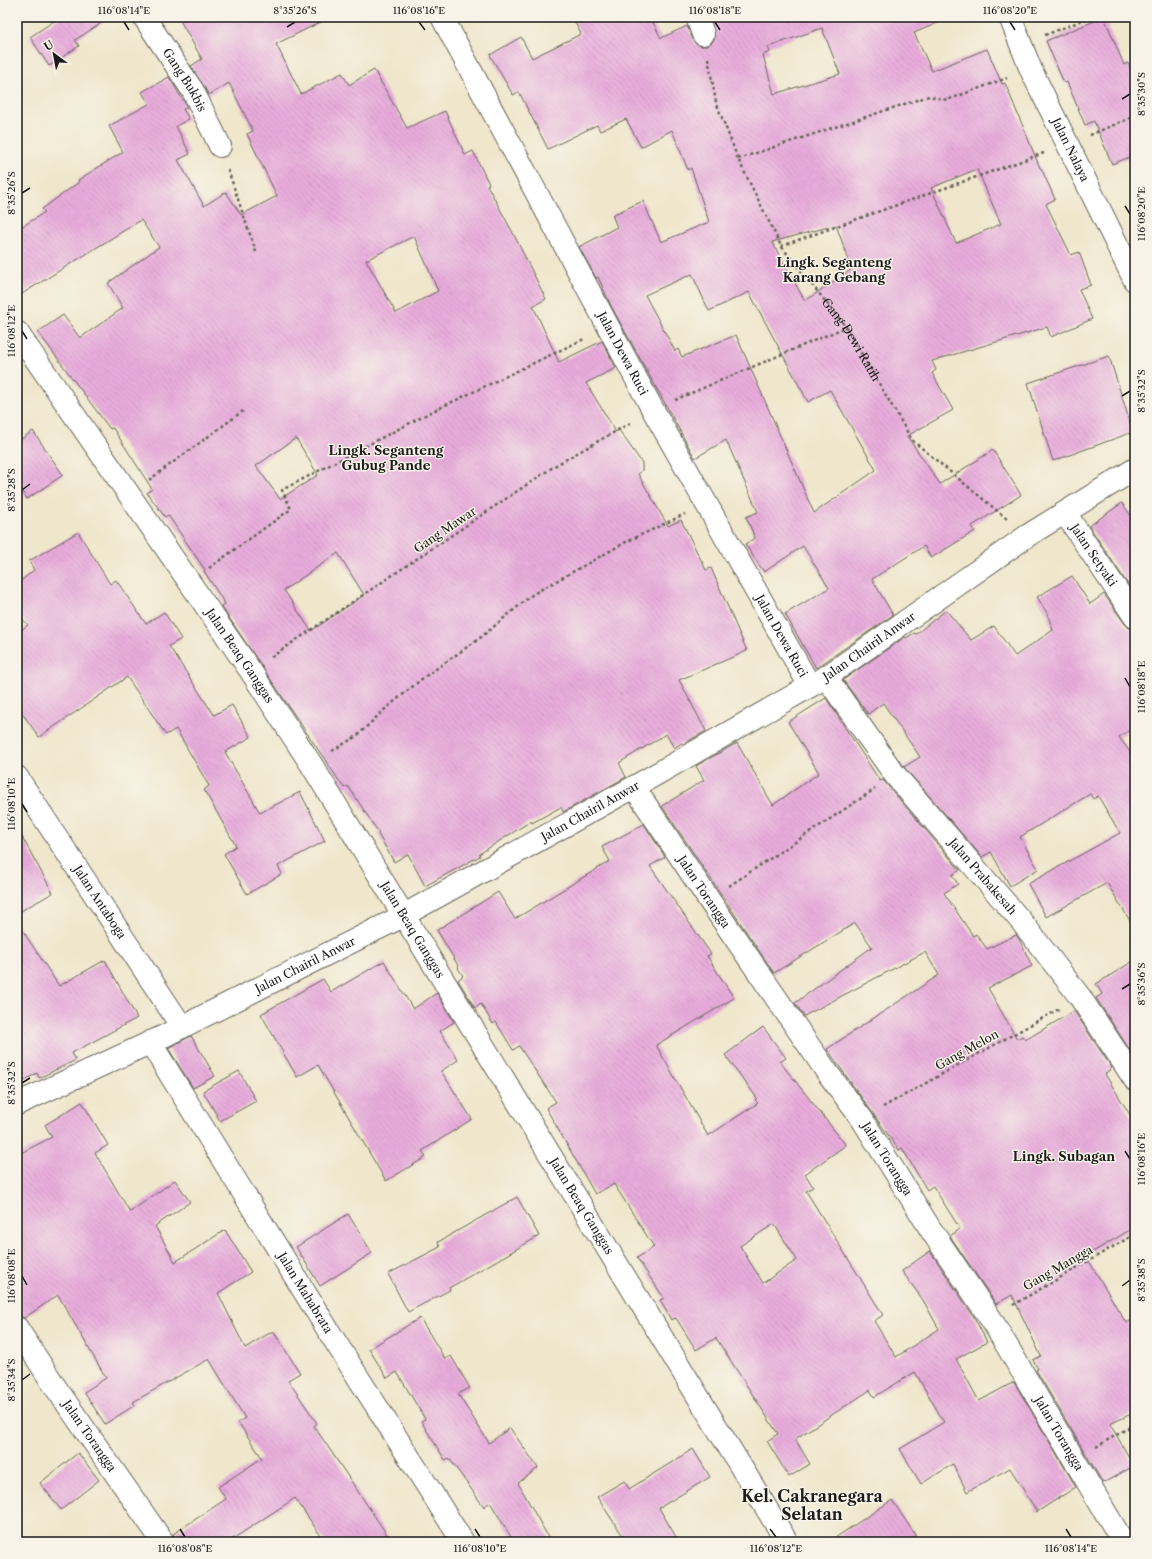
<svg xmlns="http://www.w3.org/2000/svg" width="1152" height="1559" font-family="'Libre Caslon Text',serif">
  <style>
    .building { fill: url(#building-back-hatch); fill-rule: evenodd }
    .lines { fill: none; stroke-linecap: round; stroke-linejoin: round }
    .minor-casing { stroke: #666359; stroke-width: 24 }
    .tertiary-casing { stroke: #666359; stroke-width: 24 }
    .path { stroke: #666359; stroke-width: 2.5; stroke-dasharray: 3 3; stroke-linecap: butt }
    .minor { stroke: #fff; stroke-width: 22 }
    .tertiary { stroke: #fff; stroke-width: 22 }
    .ticks { fill: none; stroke: #1c1c1c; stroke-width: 1.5 }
    .labels { text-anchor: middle; stroke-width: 3; stroke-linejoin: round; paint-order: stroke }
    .street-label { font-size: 12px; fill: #1c1c1c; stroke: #f7f3e8 }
    .neighbourhood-label { font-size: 13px; font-weight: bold; fill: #1c1c1c; stroke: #f7f3e8 }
    .district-label { font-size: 16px; font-weight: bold; fill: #1c1c1c; stroke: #f7f3e8 }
    .neatline { fill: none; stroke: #1c1c1c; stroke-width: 1.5 }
    .ticks-label { font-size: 10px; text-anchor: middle; fill: #1c1c1c }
  </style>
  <defs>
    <pattern id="building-back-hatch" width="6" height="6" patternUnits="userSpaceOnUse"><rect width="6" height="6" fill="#e8acdc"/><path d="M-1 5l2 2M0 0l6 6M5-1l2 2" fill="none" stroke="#c693bc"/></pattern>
  </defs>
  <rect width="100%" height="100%" fill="#f7f3e8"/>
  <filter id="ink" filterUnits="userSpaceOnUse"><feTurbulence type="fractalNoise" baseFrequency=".025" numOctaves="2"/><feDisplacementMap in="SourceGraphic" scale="8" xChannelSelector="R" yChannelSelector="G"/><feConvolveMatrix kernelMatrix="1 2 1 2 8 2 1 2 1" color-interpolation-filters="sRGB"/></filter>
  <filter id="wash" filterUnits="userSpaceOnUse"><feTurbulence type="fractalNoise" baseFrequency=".012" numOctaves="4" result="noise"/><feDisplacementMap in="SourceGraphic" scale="16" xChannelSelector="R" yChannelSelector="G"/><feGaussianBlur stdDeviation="0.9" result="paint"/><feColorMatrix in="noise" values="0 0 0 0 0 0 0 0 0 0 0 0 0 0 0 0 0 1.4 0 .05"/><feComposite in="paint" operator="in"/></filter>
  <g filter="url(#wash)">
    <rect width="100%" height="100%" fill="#efe6cb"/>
    <g id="blocks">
      <g class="building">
        <polygon points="60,17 111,17 75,40 79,46 49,66 30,37"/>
        <path d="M178 17H331L276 44 301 94 342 73 349 85 374 70 407 128 445 111 465 155 473 151 489 184 487 185 513 233 546 299 533 306 559 362 602 341 616 368 586 383 616 432 619 430 642 463V471L638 474 668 526 681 520 706 570 711 568 747 651 679 680 706 731 683 744 682 743 674 748 666 734 619 763 626 777 563 812 561 807 532 823 531 821 479 854 480 856 425 886 408 854 394 862 378 834 379 833 348 786 344 788 221 606 225 604 204 571 205 570 168 515 165 517 147 493 152 489 113 428 110 429 38 332 63 315 80 338 123 308 108 283 159 247 141 220 17 297V230L45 212 42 209 79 182 78 180 123 152 109 126 149 104 142 92 169 77 187 107 183 109 189 119 176 126 190 154 178 160 204 206 226 192 241 215 277 196 247 134 253 131 229 83 209 95 191 66 202 59ZM414 236 438 291 396 313 366 260ZM296 438 318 475 280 499 256 466ZM338 553 364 595 311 631 284 590Z"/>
        <path d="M572 17H650L661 38 687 26 695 43 701 46H707L712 42 715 37 710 17H952L914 33 932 71 987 49 1002 84 1005 83 1040 168H1041L1055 199 1046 204 1071 255 1079 252 1091 285 1079 289 1092 319 1051 337 1047 327 932 361 936 370 932 373 953 410 907 436 940 484 993 450 1021 495 972 526 975 531 931 558 924 546 872 579 893 615 816 668 785 614 829 588 803 546 764 572 745 544 755 538 746 517 758 512 726 440 695 458 611 306 598 277 596 278 579 247 617 227 612 215 643 201 661 242 709 222 691 168 688 170 672 130 641 147 626 119 600 131 597 125 548 149 519 92 513 95 490 55 521 37 532 58 581 34ZM822 28 840 74 774 94 763 55 770 52 768 47ZM977 169 1001 224 956 243 931 188ZM836 225 852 269 805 301 772 242ZM692 274 709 311 749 292 808 402 830 390 876 470 814 513 736 335 682 357 678 349 675 351 645 295Z"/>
        <polygon points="1104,17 1124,65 1128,63 1135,79 1135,155 1112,164 1094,121 1085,125 1067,82 1064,83 1046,41"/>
        <polygon points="1109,356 1133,432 1053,461 1028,383"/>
        <polygon points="33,431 63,475 27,499 17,484 17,442"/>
        <polygon points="1122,503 1135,521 1135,595 1089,526"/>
        <polygon points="78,532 110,584 116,580 146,624 164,612 181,639 169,646 214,715 232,705 251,737 225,752 260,813 300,792 325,841 278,866 282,874 247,894 224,854 236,846 204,790 209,786 176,729 166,735 127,677 39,737 17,706 17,633 28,625 17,613 17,584 34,570 29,561"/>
        <polygon points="1072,576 1090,604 1104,594 1125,624 1129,628 1135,629 1135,727 1119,737 1135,759 1135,929 1107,883 1046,917 1028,884 1120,833 1098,796 1093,799 1090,794 1020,837 1038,869 1010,886 991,852 982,857 904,767 920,757 883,703 868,714 843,680 905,637 906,638 914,633 916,634 946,610 971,640 994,626 1015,656 1053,630 1047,613 1037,597"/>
        <polygon points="826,698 880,781 883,780 960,870 952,875 958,884 944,893 973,936 976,934 987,949 1016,935 1019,939 1032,966 988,988 1017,1039 1022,1036 1025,1040 1074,1011 1112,1068 1105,1074 1135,1123 1135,1227 1086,1256 1126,1323 1135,1318 1135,1412 1110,1424 1134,1466 1103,1483 1036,1370 1038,1369 1033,1360 1041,1356 1012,1295 996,1304 950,1236 960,1229 933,1186 927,1190 902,1148 899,1150 827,1049 939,975 925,952 804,1016 795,1003 872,947 855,923 774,973 662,806 704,780 696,766 737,743 773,805 819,773 788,722"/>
        <path d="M644 824 665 857 650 866 711 954 707 956 734 998 656 1045 708 1136 758 1103 755 1100 757 1098 725 1055 763 1027 786 1058 780 1062 846 1145 805 1174 813 1187 806 1191 883 1315 874 1321 896 1357 939 1329 923 1300 902 1271 930 1251 974 1317 987 1342 956 1359 979 1401 1014 1382 1076 1487 1037 1512 1010 1468 967 1492 953 1464 921 1484 900 1449 944 1422 915 1372 874 1397 870 1390 795 1439 810 1464 789 1477 767 1441 778 1434 716 1338 696 1350 676 1318 671 1320 660 1300 664 1298 637 1258 654 1247 614 1184 595 1194 546 1108 556 1102 519 1046 513 1050 496 1022 493 1024 481 1004 475 1008 458 980 463 976 458 968 459 967 437 930 498 892 515 919 610 861 602 847ZM774 1224 797 1260 763 1283 740 1246Z"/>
        <polygon points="17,828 53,893 17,913"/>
        <polygon points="17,922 59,986 105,960 137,1018 72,1053 76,1060 39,1078 37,1073 17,1085"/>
        <polygon points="1135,960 1135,1049 1131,1052 1096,998 1102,994 1096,984"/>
        <polygon points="384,961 413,1009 437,993 454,1022 440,1031 458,1060 441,1071 472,1119 422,1151 426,1157 386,1181 318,1065 297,1077 261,1014 323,979 331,992"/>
        <polygon points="191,1036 215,1076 193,1088 168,1048"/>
        <polygon points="239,1071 256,1101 220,1121 203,1091"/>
        <polygon points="82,1102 108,1145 95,1153 130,1212 175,1180 190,1202 155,1226 175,1262 225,1230 251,1272 218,1293 245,1348 273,1331 300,1373 288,1380 317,1423 314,1426 392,1542 325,1542 295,1498 228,1542 175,1542 173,1534 226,1499 218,1487 262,1458 238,1422 245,1418 209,1359 133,1402 135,1405 105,1424 84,1392 106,1378 58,1295 24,1318 17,1316 17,1155 52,1137 45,1125"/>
        <polygon points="517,1197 539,1236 449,1288 450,1290 408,1312 388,1274 440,1247 438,1242"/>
        <polygon points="348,1214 372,1253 320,1286 296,1247"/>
        <polygon points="420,1318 445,1359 451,1356 470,1388 458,1394 489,1443 510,1428 538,1468 518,1483 551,1542 514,1542 490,1502 484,1507 449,1458 445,1460 421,1421 425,1419 397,1372 387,1378 369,1349"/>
        <polygon points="693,1449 710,1477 659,1508 679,1542 627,1542 597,1497 624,1481 629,1489"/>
        <polygon points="78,1453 99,1480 61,1510 40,1483"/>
        <polygon points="892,1500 920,1542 829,1542"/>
      </g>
    </g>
  </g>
  <g filter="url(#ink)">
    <use href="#blocks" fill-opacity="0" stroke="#666359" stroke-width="1"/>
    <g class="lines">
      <g class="minor-casing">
        <g id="minor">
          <path id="s2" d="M144 17 193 91 220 146"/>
          <path id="s3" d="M442 17 653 410 810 686"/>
          <polyline points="697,17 703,34"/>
          <path id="s4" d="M1010 17 1031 70 1135 281"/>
          <path id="s5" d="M17 332 250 670 311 764 787 1542"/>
          <path id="s6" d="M1065 513 1135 617"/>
          <path id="s7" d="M826 677 895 775 1021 921 1080 997 1135 1080"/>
          <path id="s8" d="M17 777 182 1027"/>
          <path id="s9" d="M634 787 709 900 827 1072 862 1119 931 1230 991 1319 1123 1542"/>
          <path id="s10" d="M150 1042 333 1338 463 1542"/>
          <path id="s11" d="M17 1328 56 1388 163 1542"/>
        </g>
      </g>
      <g class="tertiary-casing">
        <g id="tertiary">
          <path id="s12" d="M17 1104 160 1038 397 919 634 787 826 677 1027 536 1135 469"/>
        </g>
      </g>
      <g class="path">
        <polyline points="1045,35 1091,17"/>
        <path id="s1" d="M708 58 716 102 738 159 781 246 846 327 912 440 1007 519"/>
        <polyline points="1090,135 1135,116"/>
        <polyline points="738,159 929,96 947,100 1007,78"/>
        <polyline points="228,170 256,252"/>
        <polyline points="781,246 1044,153"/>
        <polyline points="675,400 846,327"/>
        <polyline points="149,480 243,411"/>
        <polyline points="209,568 291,509 282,490 429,413 586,338"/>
        <polyline points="271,657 556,465 632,422"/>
        <polyline points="332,751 357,736 384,710 423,678 480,638 533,594 626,542 685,514"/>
        <polyline points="729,886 875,789"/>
        <polyline points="883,1107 1059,1009"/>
        <polyline points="1013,1305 1135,1234"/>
        <polyline points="1096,1447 1135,1424"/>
      </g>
      <use href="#minor" class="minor"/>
      <use href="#tertiary" class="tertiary"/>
    </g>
  </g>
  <path class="ticks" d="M124 22 129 30M419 22 425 30M715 22 720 30M1010 22 1015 30M287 27 295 22M1122 99 1130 94M22 193 30 188M1125 206 1130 214M22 331 27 339M1122 396 1130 391M22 490 30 484M1125 678 1130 687M22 804 27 812M1122 989 1130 984M22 1083 30 1078M1125 1151 1130 1159M22 1276 27 1285M1122 1286 1130 1280M22 1380 30 1374M180 1529 185 1537M475 1529 480 1537M770 1529 776 1537M1066 1529 1071 1537"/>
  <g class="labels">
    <g class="street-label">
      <text dy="4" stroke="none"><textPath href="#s2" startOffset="75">Gang Bukbis</textPath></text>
      <text dy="4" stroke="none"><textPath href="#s4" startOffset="146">Jalan Nalaya</textPath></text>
      <text dy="4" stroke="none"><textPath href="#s1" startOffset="320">Gang Dewi Ratih</textPath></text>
      <text dy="4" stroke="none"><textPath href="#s3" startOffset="382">Jalan Dewa Ruci</textPath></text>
      <text transform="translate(445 530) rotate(-34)" y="4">Gang Mawar</text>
      <text dy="4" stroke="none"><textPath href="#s6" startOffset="51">Jalan Setyaki</textPath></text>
      <text dy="4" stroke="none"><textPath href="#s3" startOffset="706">Jalan Dewa Ruci</textPath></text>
      <text dy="4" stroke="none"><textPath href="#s12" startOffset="968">Jalan Chairil Anwar</textPath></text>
      <text dy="4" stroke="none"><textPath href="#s5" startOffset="393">Jalan Beaq Ganggas</textPath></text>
      <text dy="4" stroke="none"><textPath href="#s12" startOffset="644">Jalan Chairil Anwar</textPath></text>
      <text dy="4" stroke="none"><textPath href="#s7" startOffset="254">Jalan Prabakesah</textPath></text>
      <text dy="4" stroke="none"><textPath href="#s9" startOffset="126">Jalan Torangga</textPath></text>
      <text dy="4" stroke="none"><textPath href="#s8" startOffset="150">Jalan Antaboga</textPath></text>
      <text dy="4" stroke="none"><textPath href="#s5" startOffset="717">Jalan Beaq Ganggas</textPath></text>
      <text dy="4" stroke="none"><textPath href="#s12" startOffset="320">Jalan Chairil Anwar</textPath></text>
      <text transform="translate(967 1050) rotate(-29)" y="4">Gang Melon</text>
      <text dy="4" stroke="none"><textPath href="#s9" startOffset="450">Jalan Torangga</textPath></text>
      <text dy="4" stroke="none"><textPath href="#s5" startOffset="1041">Jalan Beaq Ganggas</textPath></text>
      <text transform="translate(1058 1268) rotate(-30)" y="4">Gang Mangga</text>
      <text dy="4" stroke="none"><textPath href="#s10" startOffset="295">Jalan Mahabrata</textPath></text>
      <text dy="4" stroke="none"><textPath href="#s9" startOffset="774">Jalan Torangga</textPath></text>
      <text dy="4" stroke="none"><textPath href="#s11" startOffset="130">Jalan Torangga</textPath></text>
    </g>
    <g class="neighbourhood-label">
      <text x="834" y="267">Lingk. Seganteng<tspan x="834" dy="15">Karang Gebang</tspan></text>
      <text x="386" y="455">Lingk. Seganteng<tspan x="386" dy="15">Gubug Pande</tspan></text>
      <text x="1064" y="1161">Lingk. Subagan</text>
    </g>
    <g class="district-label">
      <text x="812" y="1502">Kel. Cakranegara<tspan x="812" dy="18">Selatan</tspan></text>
    </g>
  </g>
  <rect width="1152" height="1559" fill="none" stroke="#f7f3e8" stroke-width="44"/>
  <g transform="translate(54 54) rotate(328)" stroke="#f7f3e8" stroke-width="3" paint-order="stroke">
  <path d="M0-3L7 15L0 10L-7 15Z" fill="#1c1c1c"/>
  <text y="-6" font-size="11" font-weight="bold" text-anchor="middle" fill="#1c1c1c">U</text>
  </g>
  <rect x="22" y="22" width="1108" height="1515" class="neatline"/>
  <g class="ticks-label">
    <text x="124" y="14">116°08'14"E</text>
    <text x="295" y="14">8°35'26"S</text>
    <text x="419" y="14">116°08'16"E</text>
    <text x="715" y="14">116°08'18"E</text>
    <text x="1010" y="14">116°08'20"E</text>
    <text transform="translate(1141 94) rotate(-90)" y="4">8°35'30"S</text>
    <text transform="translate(11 193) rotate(-90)" y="4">8°35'26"S</text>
    <text transform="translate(1141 214) rotate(-90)" y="4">116°08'20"E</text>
    <text transform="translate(11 331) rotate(-90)" y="4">116°08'12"E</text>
    <text transform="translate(1141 391) rotate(-90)" y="4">8°35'32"S</text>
    <text transform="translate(11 490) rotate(-90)" y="4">8°35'28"S</text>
    <text transform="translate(1141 687) rotate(-90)" y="4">116°08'18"E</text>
    <text transform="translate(11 804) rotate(-90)" y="4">116°08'10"E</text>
    <text transform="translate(1141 984) rotate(-90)" y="4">8°35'36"S</text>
    <text transform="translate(11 1083) rotate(-90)" y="4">8°35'32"S</text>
    <text transform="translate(1141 1159) rotate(-90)" y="4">116°08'16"E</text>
    <text transform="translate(11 1276) rotate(-90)" y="4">116°08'08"E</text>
    <text transform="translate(1141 1280) rotate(-90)" y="4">8°35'38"S</text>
    <text transform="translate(11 1380) rotate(-90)" y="4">8°35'34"S</text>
    <text x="185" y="1552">116°08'08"E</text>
    <text x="480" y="1552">116°08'10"E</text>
    <text x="776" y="1552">116°08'12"E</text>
    <text x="1071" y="1552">116°08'14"E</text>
  </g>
</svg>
